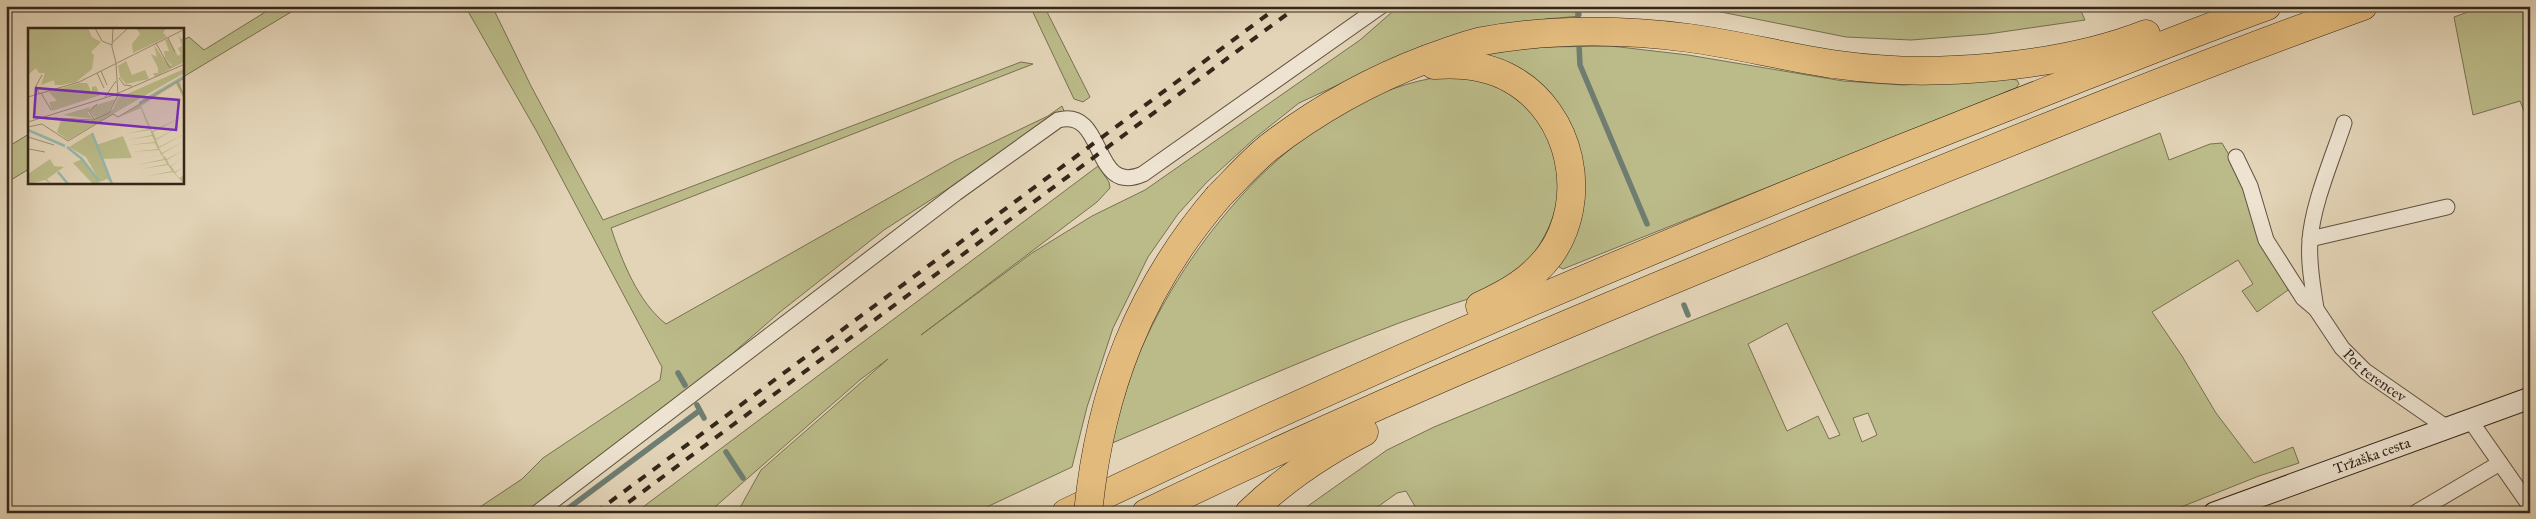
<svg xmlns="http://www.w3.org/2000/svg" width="2536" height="519" font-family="'IM FELL Great Primer',serif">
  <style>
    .green { fill: #bbbb89; stroke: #787151; fill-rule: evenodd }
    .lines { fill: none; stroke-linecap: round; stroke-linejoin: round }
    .stream { stroke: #6f7e72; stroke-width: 5.5 }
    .minor-casing { stroke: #605240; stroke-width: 17 }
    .secondary-casing { stroke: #352719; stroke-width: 23 }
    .motorway-casing { stroke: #352719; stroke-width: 29 }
    .minor { stroke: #ede3d0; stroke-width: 15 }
    .secondary { stroke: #ede3d0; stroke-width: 21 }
    .motorway { stroke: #e2ba7c; stroke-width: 28 }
    .rail { stroke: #352719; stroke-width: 4; stroke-dasharray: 9 9; stroke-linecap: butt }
    .motorway-bridge-casing { stroke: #352719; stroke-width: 29; stroke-linecap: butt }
    .motorway-bridge { stroke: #e2ba7c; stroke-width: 28 }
    .labels { text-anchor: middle; stroke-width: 4; stroke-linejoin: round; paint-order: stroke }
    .street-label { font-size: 15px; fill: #352719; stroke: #ede3d0 }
    .inset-river { fill: none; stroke: #95b8ae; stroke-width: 2.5 }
    .inset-road { fill: none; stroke: #9d8f78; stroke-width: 1 }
    .view { fill: #7b2cbf; fill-opacity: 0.15; stroke: #7b2cbf; stroke-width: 2.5 }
    .inset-edge { fill: none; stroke: #352719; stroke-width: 2.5 }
  </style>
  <rect width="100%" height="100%" fill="#e3d4b7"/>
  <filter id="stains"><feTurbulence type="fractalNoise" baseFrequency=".004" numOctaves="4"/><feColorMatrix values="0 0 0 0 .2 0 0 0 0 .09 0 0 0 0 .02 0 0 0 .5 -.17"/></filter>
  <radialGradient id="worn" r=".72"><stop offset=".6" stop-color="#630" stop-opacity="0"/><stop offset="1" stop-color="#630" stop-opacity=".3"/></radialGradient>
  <g class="green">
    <polygon points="275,6 301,6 183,77 183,40 189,37 204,50"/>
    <path d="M465 6H492L531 86 603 220 1021 62 1033 64 611 228C622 261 638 302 666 324L956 160 1048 116 1062 106 1065 113 884 230 780 312 693 388 527 513H471L522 479 543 458 660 380 662 367 537 132Z"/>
    <polygon points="1030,6 1044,6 1090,97 1083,102 1074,99"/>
    <polygon points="1399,6 1581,6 1581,16 1546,19 1422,46 1299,103 1255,138 1206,183 1178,214 1148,257 1113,328 1087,407 1072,467 974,513 737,513 761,470 888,359 861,379 708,513 635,513 1098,166 1109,182 1110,188 1097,202 921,335 1032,253 1092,216 1145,190 1360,40"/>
    <polygon points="1691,6 2075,6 2080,9 2085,20 1988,34 1911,40 1846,37"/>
    <polygon points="2485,6 2530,6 2530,126 2520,101 2473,115 2454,17"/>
    <polygon points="1611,46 1688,55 1843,81 1903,85 2010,79 2017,80 2019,84 2016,88 1563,269 1559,267 1559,263 1577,160 1484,56 1486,52 1546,47"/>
    <path d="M1456 75C1509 86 1534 96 1553 151 1571 202 1543 253 1502 286 1495 291 1483 293 1474 297 1449 305 1424 314 1399 323 1302 360 1206 403 1110 444 1121 408 1131 370 1147 336 1202 220 1319 86 1456 75Z"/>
    <path d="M2160 133 2169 160 2210 144 2222 143 2235 165 2291 288 2257 312 2242 291 2253 284 2238 260 2152 312 2182 356 2216 413 2254 463 2293 447 2299 463 2259 476 2166 513H1547L1544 507 1534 513H1419L1406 491 1397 493 1369 513H1298L1387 450 1434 427 1656 335ZM1787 323 1840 435 1829 439 1818 416 1787 431 1748 344ZM1868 413 1877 435 1862 442 1853 418Z"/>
    <polygon points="29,134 29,169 6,183 6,148"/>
  </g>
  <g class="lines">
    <g class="stream">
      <polyline points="1578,6 1578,19"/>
      <polyline points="1579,44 1580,65 1647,224"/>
      <polyline points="1684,305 1688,315"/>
      <polyline points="678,373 685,385"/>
      <polyline points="697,405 704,418"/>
      <polyline points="726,452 743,478"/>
      <polyline points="562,513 699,411"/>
    </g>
    <g class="minor-casing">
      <g id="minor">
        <path id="s1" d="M2236 157 2250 186 2266 240 2303 298 2316 309 2342 348 2365 371 2447 428"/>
        <polyline points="2310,239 2447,207"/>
        <path d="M2316 309C2313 287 2308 263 2310 241 2312 205 2333 157 2344 123"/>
        <polyline points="2470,420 2530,506"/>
        <path d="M537 513 956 193 1058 120C1107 107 1091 197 1143 174L1381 6"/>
        <polyline points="2415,513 2500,463"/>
      </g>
    </g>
    <g class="secondary-casing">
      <g id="secondary">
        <path id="s2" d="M2214 513 2530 398"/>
      </g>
    </g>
    <g class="motorway-casing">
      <g id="motorway">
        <path d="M1434 65C1461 63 1487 65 1511 79 1572 113 1590 199 1550 255 1531 280 1508 293 1480 306"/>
        <path d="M1219 196C1235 180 1251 162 1268 148 1317 110 1369 81 1427 59 1445 53 1464 45 1483 41 1550 29 1621 29 1689 38 1740 45 1789 58 1840 65 1931 78 2059 68 2146 34"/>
        <path d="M1066 513C1373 366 1687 232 2004 108 2091 74 2178 38 2267 6"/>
        <path d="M1146 513C1375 403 1610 305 1845 209 2017 139 2188 69 2363 6"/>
        <path d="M1249 513C1284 479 1321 454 1364 432"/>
      </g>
    </g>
    <use href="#minor" class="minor"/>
    <use href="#secondary" class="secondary"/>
    <use href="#motorway" class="motorway"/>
    <g class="rail">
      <polyline points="595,513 1279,6"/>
      <polyline points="614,513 1298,6"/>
    </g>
    <g class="motorway-bridge-casing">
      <path id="motorway-bridge" d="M1088 513C1100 391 1139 289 1219 196"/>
    </g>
    <use href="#motorway-bridge" class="motorway-bridge"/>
  </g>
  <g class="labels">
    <g class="street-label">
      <text dy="5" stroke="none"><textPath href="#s1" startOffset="264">Pot terencev</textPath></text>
      <text dy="5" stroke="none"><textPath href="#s2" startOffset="168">Tržaška cesta</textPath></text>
    </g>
  </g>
  <g transform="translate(28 28)">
    <rect width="156" height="156" fill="#e3d4b7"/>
    <path d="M0 0H60L64 9 73 14 63 24 66 27 64 41 48 54 34 57H27L26 52 13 57 17 45H11L8 40 0 47ZM108 0H138L135 5 139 9 105 25 104 16 112 6ZM150 6 153 11 156 9V34L127 49 125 45H130V40L123 26 129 29 126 17 142 40 144 37 137 31 136 23H141L137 12 140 11 150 28 153 26 150 20 154 18ZM98 33 104 47 117 42 121 51 98 56 92 49 90 38ZM156 41V45L40 112 29 104 33 92 45 90 59 95 85 81 90 70ZM152 53 156 71 148 56 113 78 124 103 156 88 125 104 128 111 156 96 128 112 131 119 156 106 131 120 134 125 156 113 134 126 139 131 156 122 139 132 142 138 156 130 143 138 147 144 156 139 147 145 151 150 156 147V156L145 144 119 148 144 143 140 137 113 141 139 136 137 132 109 137 136 131 134 127 106 131 133 127 131 122 104 124 130 121 127 115 101 117 127 114 124 108 99 112 124 107 122 102 96 106 121 101 115 86 91 93 115 86 113 80 89 90ZM51 55H59L64 65V59L68 58 72 67 79 65 24 83 21 74 29 73 21 64ZM88 71 80 84 67 90 62 83 65 78ZM62 79 60 85 65 91 35 87ZM64 105 68 117 95 108 104 130 74 131 85 156 79 151 72 154 58 129 41 119ZM22 131 26 138 36 139 19 151 23 156 17 152 0 156V146ZM54 131 71 154 73 156H65L45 135Z" fill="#bbbb89"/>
    <path class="inset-river" d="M111 75 157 48M0 102 37 118M64 105 84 156M39 119 54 131M54 131 71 153M30 144 40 156"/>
    <path class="inset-road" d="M67 0 74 13 84 17M85 0 84 19 88 35M140 10 147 24M85 14 100 0M128 15 141 39H143L137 32M73 43 79 57M69 45 76 60M91 50 96 57 104 58M157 50 149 54 157 69M13 65 23 82M11 66 8 58 14 47M0 69 51 54 157 1M77 69 88 53M26 90 65 92 81 85 90 67 88 36M66 91 61 83 69 76M0 94 86 67 157 36M0 99 14 96 40 113 85 86 90 89 149 54M0 109 26 117M0 113V130M1 121 17 124"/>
    <path class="view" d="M8 60 151 72 148 102 6 89Z"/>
    <rect width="156" height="156" class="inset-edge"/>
  </g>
  <rect width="2536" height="519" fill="none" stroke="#e3d4b7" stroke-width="25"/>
  <rect x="8" y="8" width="2521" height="504" fill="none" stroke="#352719" stroke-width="2.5"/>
  <rect x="12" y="12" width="2511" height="494" fill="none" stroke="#352719"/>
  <rect width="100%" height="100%" filter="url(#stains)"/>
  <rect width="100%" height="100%" fill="url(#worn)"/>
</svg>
